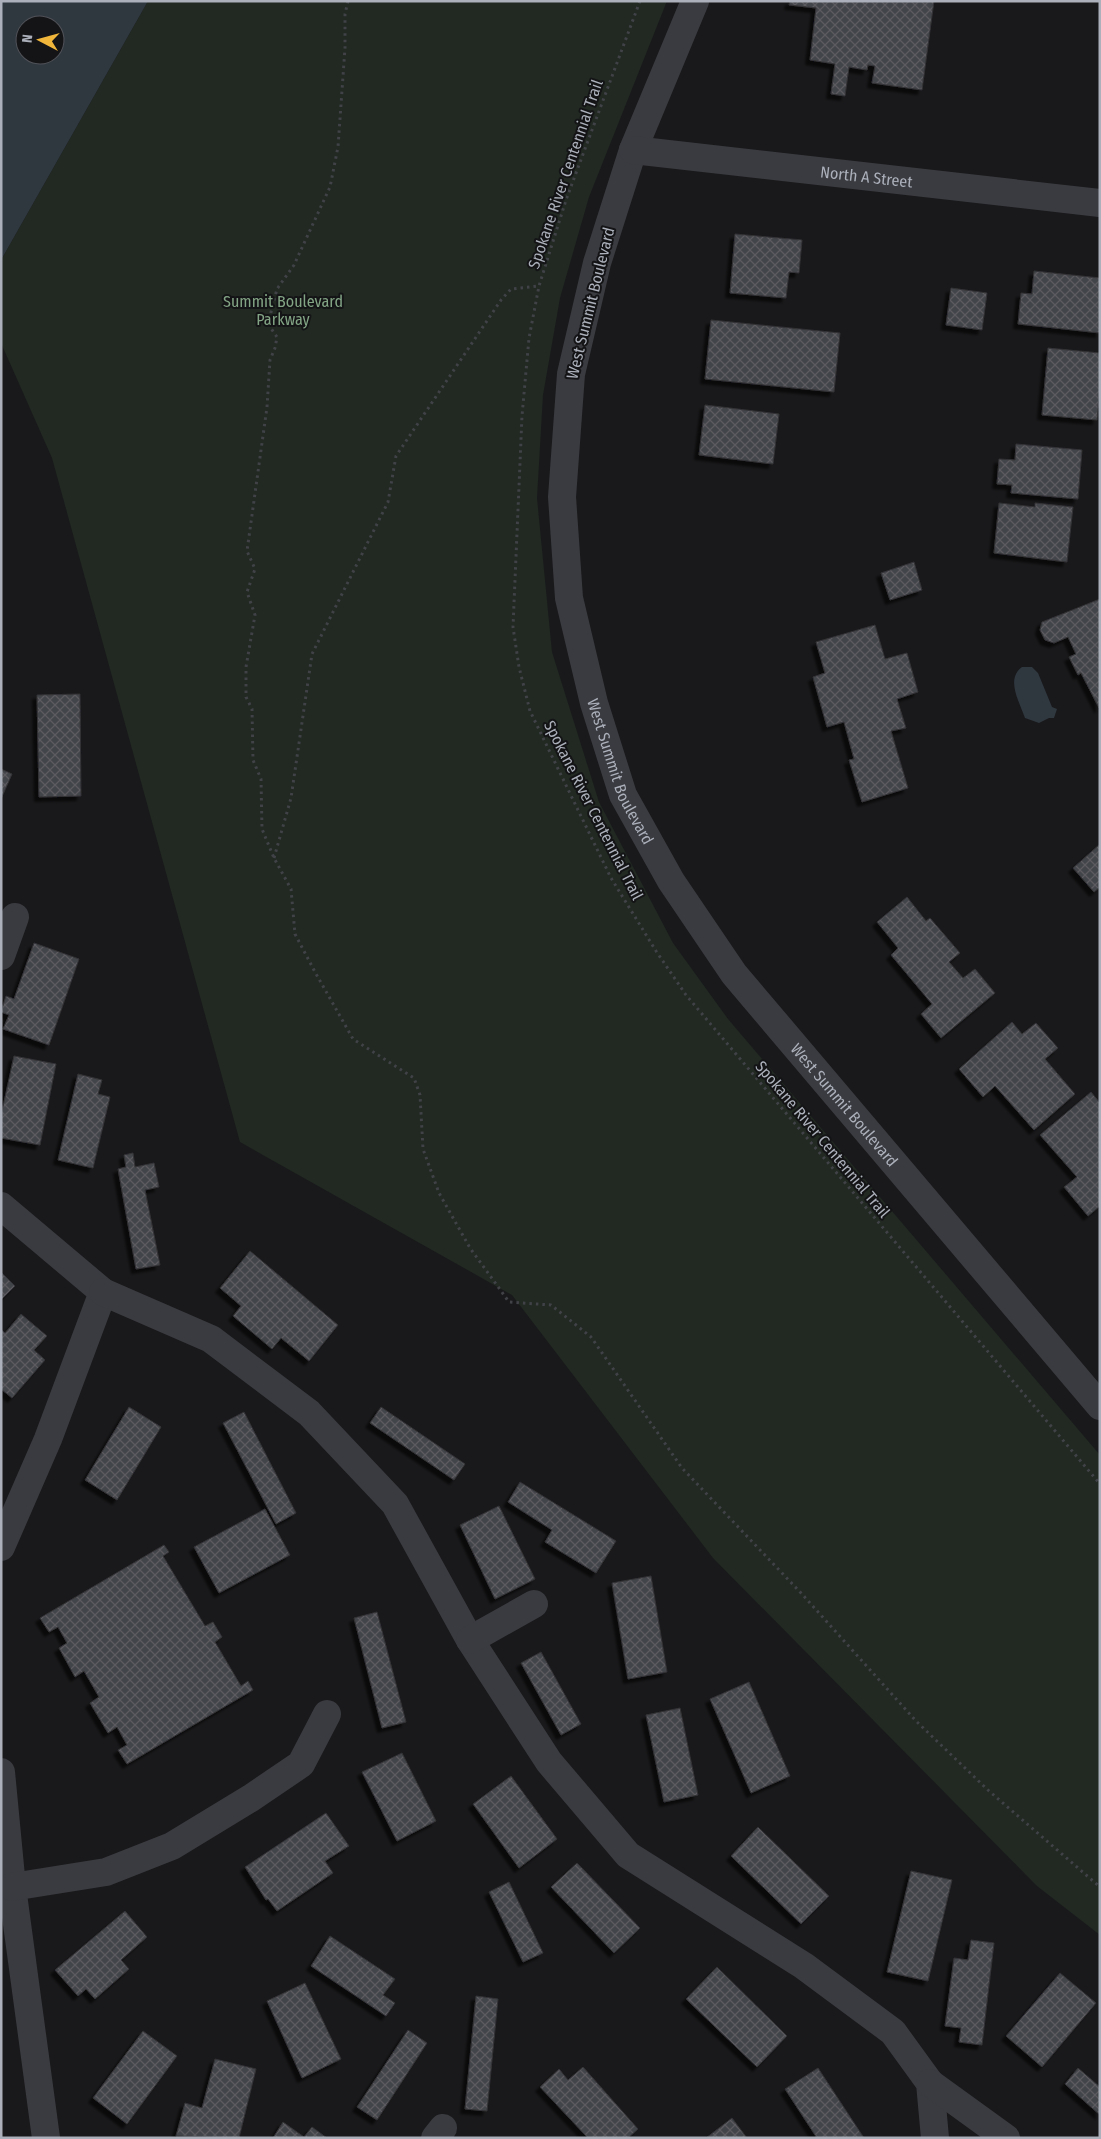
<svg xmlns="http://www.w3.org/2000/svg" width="1101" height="2139" font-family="'Fira Sans Condensed',sans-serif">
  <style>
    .park { fill: #212922 }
    .water { fill: #2f373f; fill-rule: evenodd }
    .building { fill: url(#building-cross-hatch); stroke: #333337; filter: url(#shadow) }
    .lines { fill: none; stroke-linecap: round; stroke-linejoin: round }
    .path { stroke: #404247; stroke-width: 3; stroke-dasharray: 2.5 4; stroke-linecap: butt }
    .minor { stroke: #3a3b40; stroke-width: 28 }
    .labels { text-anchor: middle; stroke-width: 4; stroke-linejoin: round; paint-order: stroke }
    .street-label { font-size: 16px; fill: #abb0ba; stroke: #141416 }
    .park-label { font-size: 16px; fill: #83a585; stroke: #141416 }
  </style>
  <defs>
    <pattern id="building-cross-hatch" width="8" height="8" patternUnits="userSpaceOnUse" patternTransform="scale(1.25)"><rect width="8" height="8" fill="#434448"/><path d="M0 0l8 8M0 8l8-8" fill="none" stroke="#5b5c60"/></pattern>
    <filter id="shadow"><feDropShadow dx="-4.5" dy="4.5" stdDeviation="1" flood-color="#0009"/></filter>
  </defs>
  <rect width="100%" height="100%" fill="#19191b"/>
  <polygon class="park" points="148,1 667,1 589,197 560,298 543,395 537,498 552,652 599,802 673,943 728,1019 1100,1455 1100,1935 1037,1886 713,1558 512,1295 240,1142 52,458 1,343 1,260"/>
  <g class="water">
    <path d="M1 1H148L1 260ZM25 25H55V55H25Z"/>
    <path d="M1022 667H1032L1038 673 1052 707 1057 709 1054 718H1049L1039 723 1025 718C1020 703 1005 679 1022 667Z"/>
  </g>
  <g class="building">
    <polygon points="790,1 934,1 922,90 872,83 875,66 868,65 867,70 849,67 845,96 831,94 835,64 810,60 816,8 789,5"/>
    <polygon points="735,234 802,240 799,273 789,272 786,298 730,293"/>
    <polygon points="1034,271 1100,278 1100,333 1018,324 1021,293 1032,294"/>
    <polygon points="951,288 987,293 982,330 946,325"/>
    <polygon points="711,320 840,333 834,392 705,379"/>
    <polygon points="1048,348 1100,353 1100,388 1097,420 1042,415"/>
    <polygon points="705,405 779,414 773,464 699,455"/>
    <polygon points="1016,444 1082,450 1078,499 1011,493 1012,485 997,484 999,459 1015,460"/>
    <polygon points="999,503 1035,507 1035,503 1073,507 1067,562 994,553"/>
    <polygon points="914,562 922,590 890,600 881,573"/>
    <polygon points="1100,599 1100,708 1099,708 1081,673 1078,675 1069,657 1076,654 1068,637 1054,643 1045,640 1040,630 1042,622"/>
    <polygon points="875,625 885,659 907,653 918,692 897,699 906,728 891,731 908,788 862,802 849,760 854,759 844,722 827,727 813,677 825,673 816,642"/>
    <polygon points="80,694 81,796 39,797 37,695"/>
    <polygon points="1,769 12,774 1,799"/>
    <polygon points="1100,844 1100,887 1094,892 1073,868"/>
    <polygon points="907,897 926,921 930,918 960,953 949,962 963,978 975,969 995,993 941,1038 921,1014 932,1004 891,955 898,948 877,922"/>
    <polygon points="34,943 79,959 49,1045 3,1029 9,1015 1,1012 6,996 14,999"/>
    <polygon points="1012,1022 1022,1034 1036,1023 1058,1048 1045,1059 1075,1094 1034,1130 995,1086 983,1097 959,1069"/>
    <polygon points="14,1056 56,1064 40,1145 1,1138 1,1116"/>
    <polygon points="78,1074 102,1080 98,1094 110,1097 93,1168 58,1160"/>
    <polygon points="1091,1092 1100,1103 1100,1206 1088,1216 1064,1187 1077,1177 1040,1135"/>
    <polygon points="133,1153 135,1167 154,1163 159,1187 145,1190 160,1265 136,1269 118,1169 126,1167 124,1155"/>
    <polygon points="250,1251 338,1325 309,1361 281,1338 272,1349 233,1316 241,1306 220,1288"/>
    <polygon points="1,1272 15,1286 1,1300"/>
    <polygon points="21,1314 47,1336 34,1350 45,1360 12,1398 1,1389 1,1329 5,1333"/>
    <polygon points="129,1407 161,1427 117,1500 85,1480"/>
    <polygon points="381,1407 465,1464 454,1480 370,1423"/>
    <polygon points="244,1412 296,1513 276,1524 223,1423"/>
    <polygon points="520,1482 616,1541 596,1573 545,1542 552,1530 508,1502"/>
    <polygon points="499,1506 535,1579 495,1599 460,1525"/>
    <polygon points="265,1509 290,1555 219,1593 194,1547"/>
    <polygon points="164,1545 169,1552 163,1556 205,1626 213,1622 222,1637 215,1642 241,1686 248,1681 253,1690 127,1764 118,1750 127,1745 117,1727 108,1733 90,1703 99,1697 84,1671 75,1677 59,1648 67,1643 58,1627 49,1632 40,1618"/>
    <polygon points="651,1576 667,1672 628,1679 612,1583"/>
    <polygon points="377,1612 406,1722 382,1728 354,1618"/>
    <polygon points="541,1652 581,1724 561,1735 521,1663"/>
    <polygon points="749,1682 790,1776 751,1793 710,1699"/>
    <polygon points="680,1708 698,1795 664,1802 646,1715"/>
    <polygon points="402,1753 436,1821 397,1841 362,1772"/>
    <polygon points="511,1776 557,1839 519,1868 473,1804"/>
    <polygon points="326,1813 349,1846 325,1861 333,1873 277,1911 268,1899 266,1900 245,1867"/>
    <polygon points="758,1827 829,1896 801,1924 731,1856"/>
    <polygon points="577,1863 640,1928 614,1953 551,1887"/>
    <polygon points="911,1871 952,1880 928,1981 887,1972"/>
    <polygon points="509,1882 543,1953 523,1962 489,1892"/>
    <polygon points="125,1911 147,1937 121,1960 129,1969 95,1999 86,1989 78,1996 55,1970"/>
    <polygon points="330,1936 395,1979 383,1995 395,2003 386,2016 311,1966"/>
    <polygon points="971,1940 994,1943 982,2045 959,2042 961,2028 945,2026 954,1958 968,1960"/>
    <polygon points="717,1967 787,2036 757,2067 686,1999"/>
    <polygon points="1060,1973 1096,2003 1042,2067 1006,2036"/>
    <polygon points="305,1983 341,2059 302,2078 267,2001"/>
    <polygon points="476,1996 498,1999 487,2111 465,2109"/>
    <polygon points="408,2030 427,2043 377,2120 357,2107"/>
    <polygon points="143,2031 177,2056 127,2124 93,2098"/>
    <polygon points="215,2059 256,2069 239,2138 176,2136 185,2103 202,2108"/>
    <polygon points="583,2067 638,2129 628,2138 588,2138 540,2087 559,2069 568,2080"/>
    <polygon points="818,2068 864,2138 817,2138 785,2089"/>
    <polygon points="1078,2068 1100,2087 1100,2115 1065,2084"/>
    <polygon points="732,2118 747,2138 706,2138"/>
    <polygon points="283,2122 304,2137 312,2127 327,2138 273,2138"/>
  </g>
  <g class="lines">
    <g class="path">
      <polyline points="348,1 345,14 345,48 338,147 330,187 294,265 277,289 271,312 270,327 277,337 275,348 270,360 267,407 247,551 255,569 247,592 255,615 246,667 246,697 252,709 253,760 261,779 262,829 274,858 291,889 295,934 315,972 353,1039 414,1078 420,1095 423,1149 439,1193 470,1248 509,1302 551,1305 591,1337 682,1468 801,1593 916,1721 989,1791 1100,1887"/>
      <polyline points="640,1 566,200 539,286 529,338 522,416 513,627 519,667 530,711 611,878 656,951 686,995 1100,1484"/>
      <polyline points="274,858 291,798 312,654 388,502 396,456 501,300 511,289 539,286"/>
    </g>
    <g class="minor">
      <path id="s1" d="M695 1 633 150 597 263 571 374 562 497 569 598 594 703 623 795 671 881 734 974 1100 1406"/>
      <path id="s2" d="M633 150 1100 203"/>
      <polyline points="1,956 15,917"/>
      <polyline points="1,1206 103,1292 48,1439 1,1547"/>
      <polyline points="103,1292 211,1339 309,1413 395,1504 470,1640 549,1762 628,1855 804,1966 893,2032 930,2083 935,2138"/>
      <polyline points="470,1640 534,1604"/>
      <polyline points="1,1772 12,1887 46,2138"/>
      <polyline points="12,1887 106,1872 172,1846 251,1798 301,1764 327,1714"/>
      <polyline points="930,2083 1006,2138"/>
      <polyline points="435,2138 443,2128"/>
    </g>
  </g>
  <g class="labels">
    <g class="street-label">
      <text transform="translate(565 174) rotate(-71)" y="6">Spokane River Centennial Trail</text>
      <text dy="6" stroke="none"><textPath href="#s2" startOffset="235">North A Street</textPath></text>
      <text transform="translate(590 303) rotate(-76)" y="6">West Summit Boulevard</text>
      <text dy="6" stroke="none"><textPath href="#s1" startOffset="800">West Summit Boulevard</textPath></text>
      <text transform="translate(594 810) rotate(63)" y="6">Spokane River Centennial Trail</text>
      <text dy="6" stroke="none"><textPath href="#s1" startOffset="1205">West Summit Boulevard</textPath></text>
      <text transform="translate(823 1139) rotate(50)" y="6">Spokane River Centennial Trail</text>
    </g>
    <g class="park-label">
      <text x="283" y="307">Summit Boulevard<tspan x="283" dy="18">Parkway</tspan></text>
    </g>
  </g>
  <rect width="1101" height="2139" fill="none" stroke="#abb0ba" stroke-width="5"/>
  <g transform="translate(40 40) rotate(276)"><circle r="24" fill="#141416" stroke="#505258"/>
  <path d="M0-4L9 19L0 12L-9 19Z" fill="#f0b63b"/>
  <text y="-8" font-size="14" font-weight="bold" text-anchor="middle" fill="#abb0ba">N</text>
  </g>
</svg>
